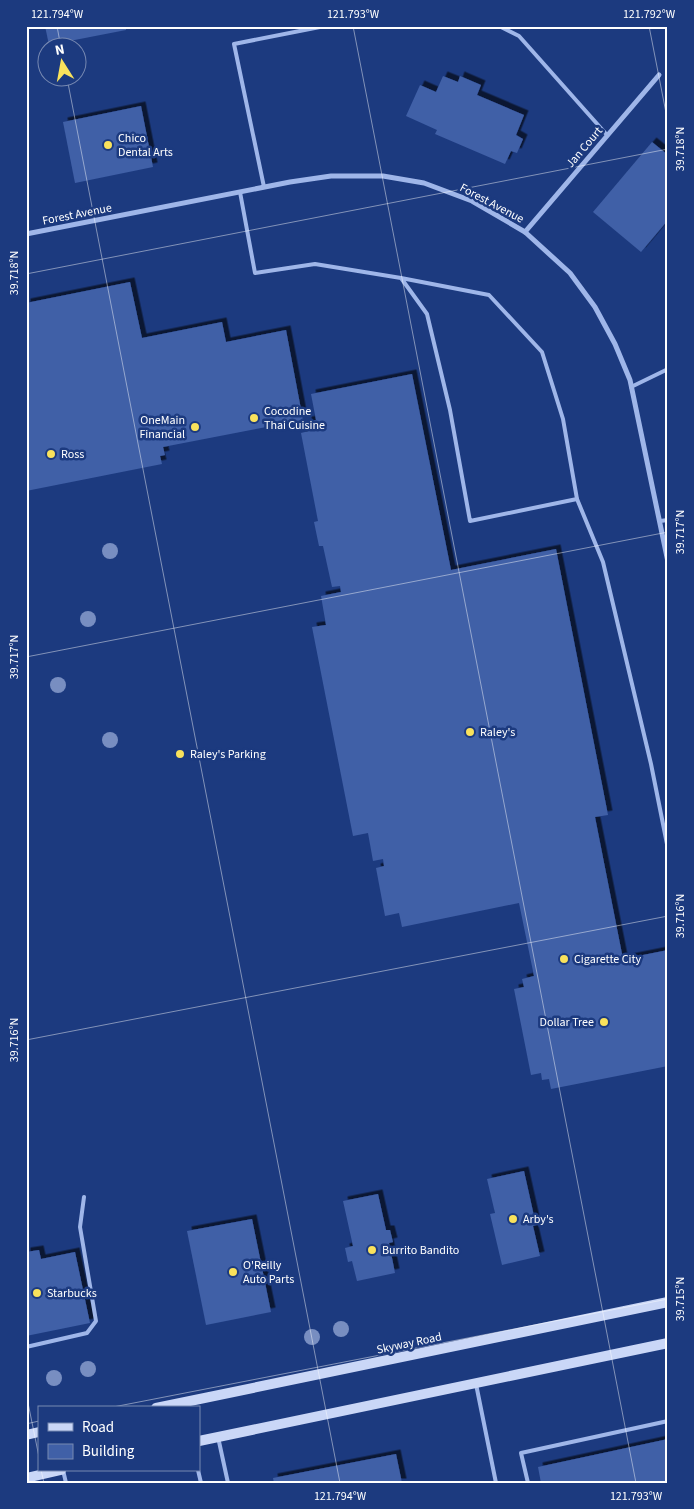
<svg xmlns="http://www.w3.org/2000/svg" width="694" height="1509" font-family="'Source Sans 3',sans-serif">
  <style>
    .building { fill: #4060a7; filter: url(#shadow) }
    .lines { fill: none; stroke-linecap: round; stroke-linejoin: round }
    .service { stroke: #9fb6e9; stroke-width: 4 }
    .minor { stroke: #9fb6e9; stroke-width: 5 }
    .secondary { stroke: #cad7f7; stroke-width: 10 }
    .tree { fill: #788ec1 }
    .ticks { fill: none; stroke: #fff; stroke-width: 1; stroke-opacity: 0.45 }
    .poi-dot { fill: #f9e25c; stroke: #1c3a7f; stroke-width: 2 }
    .labels { text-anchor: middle; stroke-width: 5; stroke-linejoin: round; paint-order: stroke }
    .poi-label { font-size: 12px; fill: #fff; stroke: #1c3a7f; text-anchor: start }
    .street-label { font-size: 12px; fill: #fff; stroke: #1c3a7f }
    .neatline { fill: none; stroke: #fff; stroke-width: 2 }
    .ticks-label { font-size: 12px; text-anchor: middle; fill: #fff }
  </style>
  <defs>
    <filter id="shadow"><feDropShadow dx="4.5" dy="-4.5" stdDeviation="0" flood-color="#0009"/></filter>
  </defs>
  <rect width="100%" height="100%" fill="#1c3a7f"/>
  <g class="building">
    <polygon points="45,26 126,26 126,30 49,45"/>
    <polygon points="443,76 458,82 460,76 481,85 477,95 524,115 516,135 523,139 517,153 511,151 505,164 435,134 437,130 406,116 420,85 436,92"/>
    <polygon points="141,106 153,167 75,183 63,122"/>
    <polygon points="652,142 668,155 668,220 641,252 593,212"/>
    <polygon points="130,282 142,338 222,322 226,342 286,330 303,420 163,447 165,455 160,456 162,464 26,491 26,303"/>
    <polygon points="412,374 451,570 556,549 608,815 595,817 623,959 668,950 668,1066 551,1089 549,1079 542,1080 541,1073 531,1075 514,989 524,987 522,979 534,976 519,903 402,927 399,913 385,916 376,868 384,866 383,859 373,861 368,833 353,836 312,627 326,625 321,596 341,592 340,586 332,587 323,546 319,546 314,522 318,521 301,433 309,431 307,421 316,420 311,394"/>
    <polygon points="524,1171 536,1225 533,1226 540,1256 502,1265 490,1214 495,1213 487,1179"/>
    <polygon points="378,1194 386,1230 390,1230 393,1242 389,1243 395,1273 357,1281 352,1261 348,1262 345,1248 353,1246 343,1201"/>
    <polygon points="252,1219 271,1312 206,1325 187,1231"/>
    <polygon points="39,1250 41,1259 75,1252 90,1323 26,1336 26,1252"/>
    <polygon points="668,1439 668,1483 541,1483 538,1467"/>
    <polygon points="396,1454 402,1483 274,1483 273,1478"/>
  </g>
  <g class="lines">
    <g class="service">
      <polyline points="499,26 519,36 607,135"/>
      <polyline points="264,187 234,44 325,26"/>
      <polyline points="240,192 255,273 315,264 401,278 427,314 450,410 470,521 577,499 563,419 542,352 489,295 401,278"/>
      <polyline points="631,387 668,369"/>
      <polyline points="577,499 603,562 651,764 668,849"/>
      <polyline points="660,521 668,520"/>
      <polyline points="26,1347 87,1333 96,1321 80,1227 84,1197"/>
      <polyline points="476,1384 496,1483"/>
      <polyline points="218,1437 228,1483"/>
      <polyline points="63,1470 66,1483"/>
      <polyline points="198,1470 201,1483"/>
      <polyline points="528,1483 521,1453 668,1421"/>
    </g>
    <g class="minor">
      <polyline points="525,232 659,75"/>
      <polyline points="26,234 290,182 331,176 383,176 424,183 472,201 525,232 570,273 595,307 615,344 630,380 668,562"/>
    </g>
    <g class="secondary">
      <polyline points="156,1408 668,1302"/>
      <polyline points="26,1435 39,1432"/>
      <polyline points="199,1441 668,1343"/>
      <polyline points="26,1478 61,1470"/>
    </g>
  </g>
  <g class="tree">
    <circle cx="110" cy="551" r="8"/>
    <circle cx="88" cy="619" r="8"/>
    <circle cx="58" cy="685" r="8"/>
    <circle cx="110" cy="740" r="8"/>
    <circle cx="341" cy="1329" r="8"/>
    <circle cx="312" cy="1337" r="8"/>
    <circle cx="88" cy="1369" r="8"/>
    <circle cx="54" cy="1378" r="8"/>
  </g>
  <path class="ticks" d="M57 26 61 48M353 26 636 1483M649 26 668 123M67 78 340 1483M26 274 668 149M26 657 668 532M26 1040 668 916M26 1393 39 1457M108 1408 668 1299M26 1424 39 1421M41 1470 44 1483"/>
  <g class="poi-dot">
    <circle cx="108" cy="145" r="5"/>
    <circle cx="254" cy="418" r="5"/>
    <circle cx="195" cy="427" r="5"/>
    <circle cx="51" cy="454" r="5"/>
    <circle cx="470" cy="732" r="5"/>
    <circle cx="180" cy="754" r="5"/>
    <circle cx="564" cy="959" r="5"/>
    <circle cx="604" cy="1022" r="5"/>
    <circle cx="513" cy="1219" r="5"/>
    <circle cx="372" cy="1250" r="5"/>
    <circle cx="233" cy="1272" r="5"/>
    <circle cx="37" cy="1293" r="5"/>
  </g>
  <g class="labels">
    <g class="poi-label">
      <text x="118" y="142">Chico<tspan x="118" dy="14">Dental Arts</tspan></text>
      <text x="264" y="415">Cocodine<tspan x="264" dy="14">Thai Cuisine</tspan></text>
      <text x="185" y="424" text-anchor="end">OneMain<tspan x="185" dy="14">Financial</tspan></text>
      <text x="61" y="458">Ross</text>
      <text x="480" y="736">Raley's</text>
      <text x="190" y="758">Raley's Parking</text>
      <text x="574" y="963">Cigarette City</text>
      <text x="594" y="1026" text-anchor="end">Dollar Tree</text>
      <text x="523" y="1223">Arby's</text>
      <text x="382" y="1254">Burrito Bandito</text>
      <text x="243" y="1269">O'Reilly<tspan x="243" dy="14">Auto Parts</tspan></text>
      <text x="47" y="1297">Starbucks</text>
    </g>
    <g class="street-label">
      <text transform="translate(584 147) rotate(-50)" y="4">Jan Court</text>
      <text transform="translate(492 203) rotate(28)" y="4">Forest Avenue</text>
      <text transform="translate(77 214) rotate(-11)" y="4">Forest Avenue</text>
      <text transform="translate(409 1343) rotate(-12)" y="4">Skyway Road</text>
    </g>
  </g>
  <rect width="694" height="1509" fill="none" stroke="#1c3a7f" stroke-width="55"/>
  <rect x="38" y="1406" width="162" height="65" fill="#1c3a7f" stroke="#7789b2"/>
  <rect x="48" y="1423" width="25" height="8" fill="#cad7f7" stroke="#7789b2"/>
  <text x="82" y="1432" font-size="15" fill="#ffffff">Road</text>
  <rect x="48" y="1444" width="25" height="15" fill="#4060a7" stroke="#7789b2"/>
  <text x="82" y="1456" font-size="15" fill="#ffffff">Building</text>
  <g transform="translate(62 62) rotate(349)"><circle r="24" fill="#1c3a7f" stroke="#7789b2"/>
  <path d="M0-4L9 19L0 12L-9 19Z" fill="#f9e25c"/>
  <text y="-8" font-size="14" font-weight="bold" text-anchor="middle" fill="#ffffff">N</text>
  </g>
  <rect x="28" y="28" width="638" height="1454" class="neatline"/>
  <g class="ticks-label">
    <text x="57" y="18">121.794°W</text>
    <text x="353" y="18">121.793°W</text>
    <text x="649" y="18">121.792°W</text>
    <text transform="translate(680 149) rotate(-90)" y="4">39.718°N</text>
    <text transform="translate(14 273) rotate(-90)" y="4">39.718°N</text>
    <text transform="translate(680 532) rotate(-90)" y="4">39.717°N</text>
    <text transform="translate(14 657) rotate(-90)" y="4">39.717°N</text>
    <text transform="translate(680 916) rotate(-90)" y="4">39.716°N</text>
    <text transform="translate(14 1040) rotate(-90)" y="4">39.716°N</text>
    <text transform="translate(680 1299) rotate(-90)" y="4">39.715°N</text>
    <text x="340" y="1500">121.794°W</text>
    <text x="636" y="1500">121.793°W</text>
  </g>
</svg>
